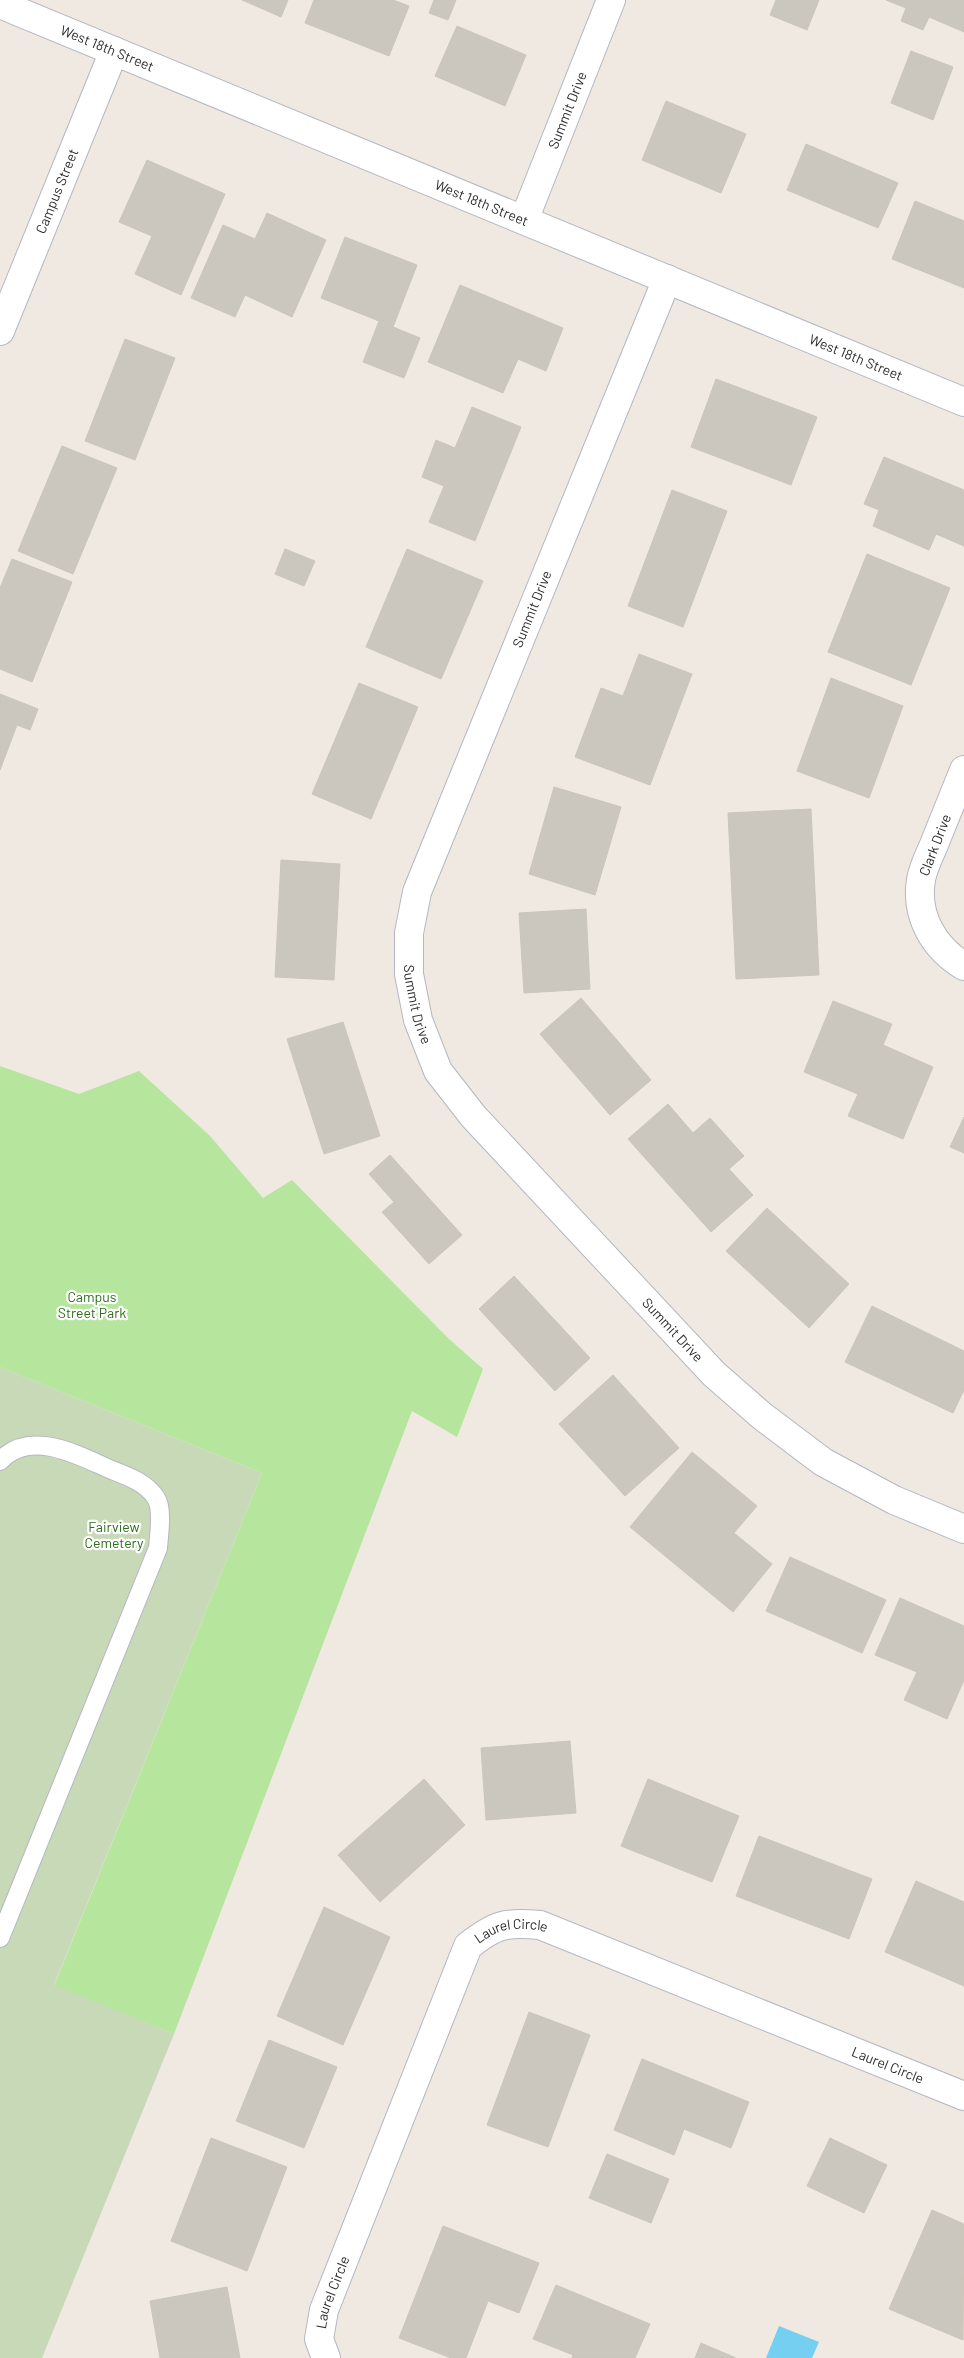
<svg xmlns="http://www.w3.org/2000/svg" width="964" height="2358" font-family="Barlow,sans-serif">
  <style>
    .green { fill: #b6e59e }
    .cemetery { fill: #c8d9b8 }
    .water { fill: #75cff0 }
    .building { fill: #cbc7bf; stroke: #cbc5ba }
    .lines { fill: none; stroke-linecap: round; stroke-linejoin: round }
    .lane-casing { stroke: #b4b7c1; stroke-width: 20 }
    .street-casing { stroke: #b4b7c1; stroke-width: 30 }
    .secondary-casing { stroke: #b4b7c1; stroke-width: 30 }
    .lane { stroke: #fff; stroke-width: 18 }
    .street { stroke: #fff; stroke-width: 28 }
    .secondary { stroke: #fff; stroke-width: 28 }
    .labels { text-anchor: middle; stroke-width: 4.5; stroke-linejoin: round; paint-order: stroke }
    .street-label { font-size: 14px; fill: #2e2e2e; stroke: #fff }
    .park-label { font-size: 14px; fill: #2c6e1b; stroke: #fff }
  </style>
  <rect width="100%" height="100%" fill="#efe9e1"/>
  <polygon class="green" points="0,1066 79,1094 139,1071 210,1136 263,1198 292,1180 449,1339 483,1369 457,1437 412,1411 174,2034 54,1986 262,1473 0,1367"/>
  <polygon class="cemetery" points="0,1367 262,1473 54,1985 174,2034 42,2358 0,2358"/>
  <polygon class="water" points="779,2326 819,2342 812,2358 766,2358"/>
  <g class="building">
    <polygon points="242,0 288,0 281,17"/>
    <polygon points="314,0 393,0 409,6 389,56 305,23"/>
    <polygon points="434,0 456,0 448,20 429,13"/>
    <polygon points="776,0 819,0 807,30 770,15"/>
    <polygon points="886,0 964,0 964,32 929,17 923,30 901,21 906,8"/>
    <polygon points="457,26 526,55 505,106 435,76"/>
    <polygon points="911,51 953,67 933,120 891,103"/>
    <polygon points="666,101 746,134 721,193 642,160"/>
    <polygon points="806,144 898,183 878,228 787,190"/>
    <polygon points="147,160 225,194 181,295 135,274 152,236 119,222"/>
    <polygon points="915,201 964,221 964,288 892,259"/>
    <polygon points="267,213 326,240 292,317 245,295 235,317 191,298 223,225 255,239"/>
    <polygon points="345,237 417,265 393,327 420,338 404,378 363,362 379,321 321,298"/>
    <polygon points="460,285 563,328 546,371 518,359 503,393 428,362"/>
    <polygon points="125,339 175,358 135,460 85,441"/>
    <polygon points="716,379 817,417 791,485 691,447"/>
    <polygon points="472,407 521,427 475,541 429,522 444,486 422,477 436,440 455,448"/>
    <polygon points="62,446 117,468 73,574 18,551"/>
    <polygon points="884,457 964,490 964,546 936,534 929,550 873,526 879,510 864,504"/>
    <polygon points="672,490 727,511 683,627 628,606"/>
    <polygon points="285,549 315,561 304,586 275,574"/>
    <polygon points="407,549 483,581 441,679 366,647"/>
    <polygon points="867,554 950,588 911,685 828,652"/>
    <polygon points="12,559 72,582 32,682 0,669 0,588"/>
    <polygon points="639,654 692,674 650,785 575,757 601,688 623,696"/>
    <polygon points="831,678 903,706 869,798 797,771"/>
    <polygon points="359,683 418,707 371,819 312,794"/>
    <polygon points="0,694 38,709 30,730 17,725 0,770"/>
    <polygon points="554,787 621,807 595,895 529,874"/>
    <polygon points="811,809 819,975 736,979 728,813"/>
    <polygon points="281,860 340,864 334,980 275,977"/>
    <polygon points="586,909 590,989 524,993 519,913"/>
    <polygon points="581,998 651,1080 610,1115 540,1034"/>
    <polygon points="833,1001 892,1024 883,1045 933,1067 903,1139 848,1116 858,1094 804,1072"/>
    <polygon points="343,1022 380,1136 324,1154 287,1039"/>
    <polygon points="668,1104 693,1133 710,1118 744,1156 729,1169 753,1195 711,1232 628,1139"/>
    <polygon points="964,1117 964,1153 950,1147"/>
    <polygon points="390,1155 462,1235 429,1264 382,1212 394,1202 369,1174"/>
    <polygon points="767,1208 849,1284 809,1328 726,1251"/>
    <polygon points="514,1276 590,1358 555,1391 479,1309"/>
    <polygon points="872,1306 964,1351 964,1390 953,1413 845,1362"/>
    <polygon points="613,1375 679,1448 625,1496 559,1424"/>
    <polygon points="692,1452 757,1506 734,1533 772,1564 733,1612 630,1527"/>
    <polygon points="790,1557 886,1600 862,1653 766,1611"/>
    <polygon points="900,1598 964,1626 964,1680 947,1719 904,1700 917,1672 875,1655"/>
    <polygon points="570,1741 576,1813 486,1820 481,1748"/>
    <polygon points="424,1779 465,1825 380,1902 338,1855"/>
    <polygon points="648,1779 739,1816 712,1882 621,1846"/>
    <polygon points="759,1836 872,1879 849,1939 736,1896"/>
    <polygon points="916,1881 964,1902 964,1986 885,1952"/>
    <polygon points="324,1907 390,1937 343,2045 277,2016"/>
    <polygon points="529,2012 590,2035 548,2147 487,2125"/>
    <polygon points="269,2040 337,2067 304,2148 236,2121"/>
    <polygon points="642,2059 749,2102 731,2148 684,2129 674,2155 614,2130"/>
    <polygon points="211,2138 287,2167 247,2271 171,2241"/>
    <polygon points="830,2138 887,2165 864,2213 807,2186"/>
    <polygon points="607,2154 669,2179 651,2223 589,2198"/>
    <polygon points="932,2210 964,2224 963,2340 889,2309"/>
    <polygon points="443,2226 539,2263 519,2313 488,2301 466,2358 451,2358 399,2338"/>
    <polygon points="556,2285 650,2324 635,2358 572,2358 573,2355 533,2339"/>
    <polygon points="227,2287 240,2358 160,2358 150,2301"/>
    <polygon points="701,2343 736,2358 695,2358"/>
  </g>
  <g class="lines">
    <g class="lane-casing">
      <path id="lane" d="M0 1461C29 1429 76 1454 107 1468 124 1475 145 1481 156 1498 163 1508 159 1535 158 1548L0 1938"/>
    </g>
    <g class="street-casing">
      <g id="street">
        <path id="s1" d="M524 220 611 0"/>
        <path id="s2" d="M667 279 417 892 409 933V974L418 1020 438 1071 473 1116 714 1374 762 1416 823 1462 894 1500 964 1529"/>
        <path id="s3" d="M0 331 114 51"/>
        <path d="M964 770C955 792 946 815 937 837 932 851 923 866 921 880 915 916 934 948 964 966"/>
        <path id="s4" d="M326 2358 319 2339 324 2310 468 1946C496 1924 505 1922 540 1925L964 2096"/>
      </g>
    </g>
    <g class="secondary-casing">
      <g id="secondary">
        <path id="s5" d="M0 4 964 402"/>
      </g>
    </g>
    <use href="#lane" class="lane"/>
    <use href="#street" class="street"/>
    <use href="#secondary" class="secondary"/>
  </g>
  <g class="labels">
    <g class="street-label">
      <text dy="5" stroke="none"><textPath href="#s5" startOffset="116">West 18th Street</textPath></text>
      <text dy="5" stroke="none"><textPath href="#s1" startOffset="118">Summit Drive</textPath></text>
      <text dy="5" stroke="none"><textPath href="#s3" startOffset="151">Campus Street</textPath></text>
      <text dy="5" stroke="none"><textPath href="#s5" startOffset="521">West 18th Street</textPath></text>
      <text dy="5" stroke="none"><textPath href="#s5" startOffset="926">West 18th Street</textPath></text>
      <text transform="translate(532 609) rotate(-68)" y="5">Summit Drive</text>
      <text transform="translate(935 845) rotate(-69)" y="5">Clark Drive</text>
      <text dy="5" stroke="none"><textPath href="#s2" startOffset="776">Summit Drive</textPath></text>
      <text dy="5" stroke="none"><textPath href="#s2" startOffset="1196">Summit Drive</textPath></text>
      <text dy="5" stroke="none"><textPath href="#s4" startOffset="489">Laurel Circle</textPath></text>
      <text dy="5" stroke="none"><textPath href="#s4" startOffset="894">Laurel Circle</textPath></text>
      <text dy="5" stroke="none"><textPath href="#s4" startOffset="69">Laurel Circle</textPath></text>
    </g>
    <g class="park-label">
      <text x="92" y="1302">Campus<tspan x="92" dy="16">Street Park</tspan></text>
      <text x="114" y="1532">Fairview<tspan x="114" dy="16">Cemetery</tspan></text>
    </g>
  </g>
</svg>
